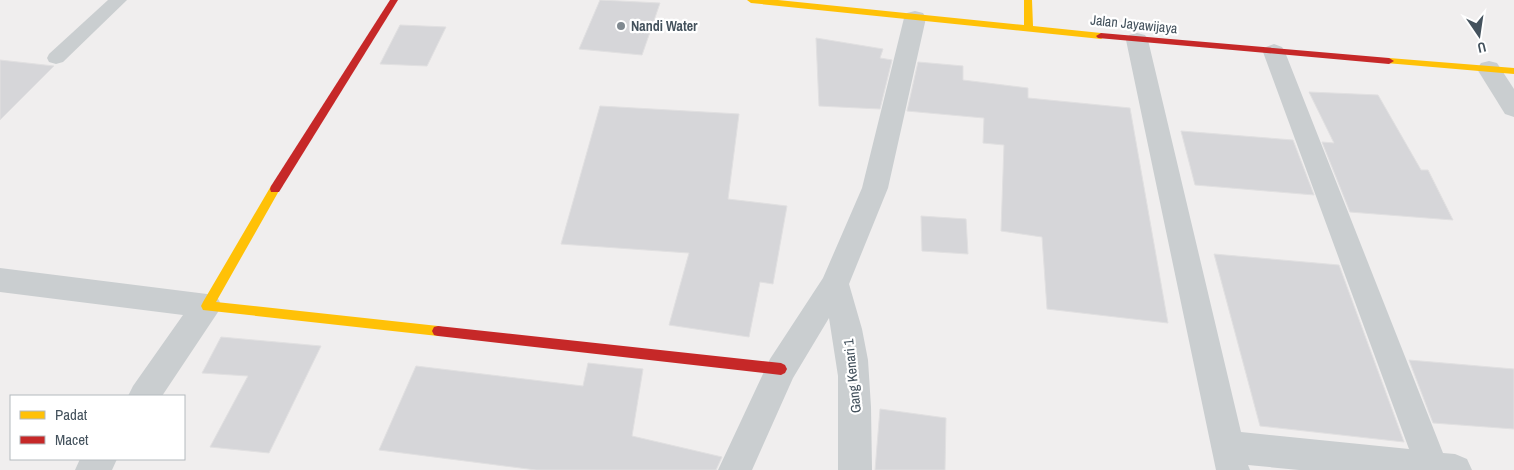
<svg xmlns="http://www.w3.org/2000/svg" width="1514" height="470" font-family="'Archivo Narrow',sans-serif">
  <style>
    .building { fill: #d6d6d9; stroke: #e1e0e1 }
    .lines { fill: none; stroke-linecap: round; stroke-linejoin: round }
    .lane { fill: #caced0; fill-rule: evenodd }
    .street { fill: #caced0; fill-rule: evenodd }
    .slow { fill: #ffc107; fill-rule: evenodd }
    .jam { fill: #c62828; fill-rule: evenodd }
    .poi-dot { fill: #808990; stroke: #fff; stroke-width: 2 }
    .labels { text-anchor: middle; stroke-width: 4.5; stroke-linejoin: round; paint-order: stroke }
    .street-label { font-size: 14px; fill: #44525d; stroke: #fff }
    .poi-label { font-size: 14px; font-weight: bold; fill: #44525d; stroke: #fff; text-anchor: start }
  </style>
  <rect width="100%" height="100%" fill="#f0eeee"/>
  <g class="building">
    <polygon points="600,0 660,3 642,55 579,49"/>
    <polygon points="400,25 446,27 427,66 380,64"/>
    <polygon points="816,38 883,49 880,58 892,60 880,109 819,106"/>
    <polygon points="0,60 54,66 0,120"/>
    <polygon points="918,62 963,66 963,80 1028,88 1028,98 1130,108 1168,323 1047,309 1042,237 1001,231 1004,145 983,143 984,118 907,111"/>
    <polygon points="1309,92 1378,95 1421,170 1428,170 1453,220 1350,212 1322,142 1334,143"/>
    <polygon points="600,106 739,114 728,199 787,206 773,284 760,282 749,337 669,325 689,253 561,244"/>
    <polygon points="1181,131 1293,140 1314,195 1195,185"/>
    <polygon points="921,216 966,219 968,254 922,251"/>
    <polygon points="1214,254 1339,265 1404,442 1260,426"/>
    <polygon points="221,337 321,346 269,453 210,447 248,376 202,373"/>
    <polygon points="1409,360 1514,369 1514,429 1433,423"/>
    <polygon points="588,363 643,369 632,436 722,457 716,470 536,470 379,450 416,366 583,386"/>
    <polygon points="880,409 946,418 945,470 875,470"/>
  </g>
  <g class="lines">
    <polygon class="lane" points="108,0 127,0 63,62 56,64 49,62 47,58 49,54"/>
    <g class="street">
      <polygon points="915,11 923,13 926,18 888,188 849,284 862,329 868,360 871,407 872,470 838,470 838,376 829,318 793,378 752,470 718,470 770,359 823,278 862,188 904,18 907,13"/>
      <polygon points="1137,33 1145,35 1148,40 1241,432 1409,449 1263,52 1266,47 1274,44 1282,47 1285,52 1443,453 1455,454 1467,459 1472,470 1299,470 1248,465 1250,470 1216,470 1126,40 1129,35"/>
      <polygon points="1489,61 1497,63 1514,89 1514,117 1505,114 1477,69 1481,63"/>
      <polygon points="0,268 207,294 217,297 222,306 162,396 128,396 133,386 183,315 0,292"/>
      <polygon points="80,459 117,459 112,470 75,470"/>
    </g>
    <g class="slow">
      <polygon points="747,0 778,0 1024,25 1024,0 1032,0 1033,26 1101,33 1106,36 1101,39 751,3"/>
      <polygon points="1389,58 1514,68 1514,74 1386,63 1384,61"/>
      <polygon points="275,185 280,189 216,302 438,326 442,327 444,331 442,335 438,336 203,310 201,306 203,302 271,186"/>
    </g>
    <g class="jam">
      <polygon points="390,0 398,0 279,192 271,192 270,189 271,186"/>
      <polygon points="1101,33 1389,58 1394,61 1389,64 1098,38 1096,36"/>
      <polygon points="438,326 781,363 785,365 787,369 785,373 781,375 438,336 434,335 432,331 434,327"/>
    </g>
  </g>
  <circle class="poi-dot" cx="621" cy="26" r="5"/>
  <g class="labels">
    <g class="street-label">
      <text transform="translate(1134 24) rotate(6)" y="5">Jalan Jayawijaya</text>
      <text transform="translate(852 376) rotate(-96)" y="5">Gang Kenari 1</text>
    </g>
    <g class="poi-label">
      <text x="631" y="31">Nandi Water</text>
    </g>
  </g>
  <rect x="10" y="395" width="175" height="65" fill="#ffffff" stroke="#b4babe"/>
  <rect x="20" y="411" width="25" height="8" fill="#ffc107" stroke="#b4babe"/>
  <text x="55" y="420" font-size="15" fill="#44525d">Padat</text>
  <rect x="20" y="436" width="25" height="8" fill="#c62828" stroke="#b4babe"/>
  <text x="55" y="445" font-size="15" fill="#44525d">Macet</text>
  <g transform="translate(1479 35) rotate(167)" stroke="#ffffff" stroke-width="4" paint-order="stroke">
  <path d="M0-4L9 19L0 12L-9 19Z" fill="#44525d"/>
  <text y="-8" font-size="14" font-weight="bold" text-anchor="middle" fill="#44525d">U</text>
  </g>
</svg>
